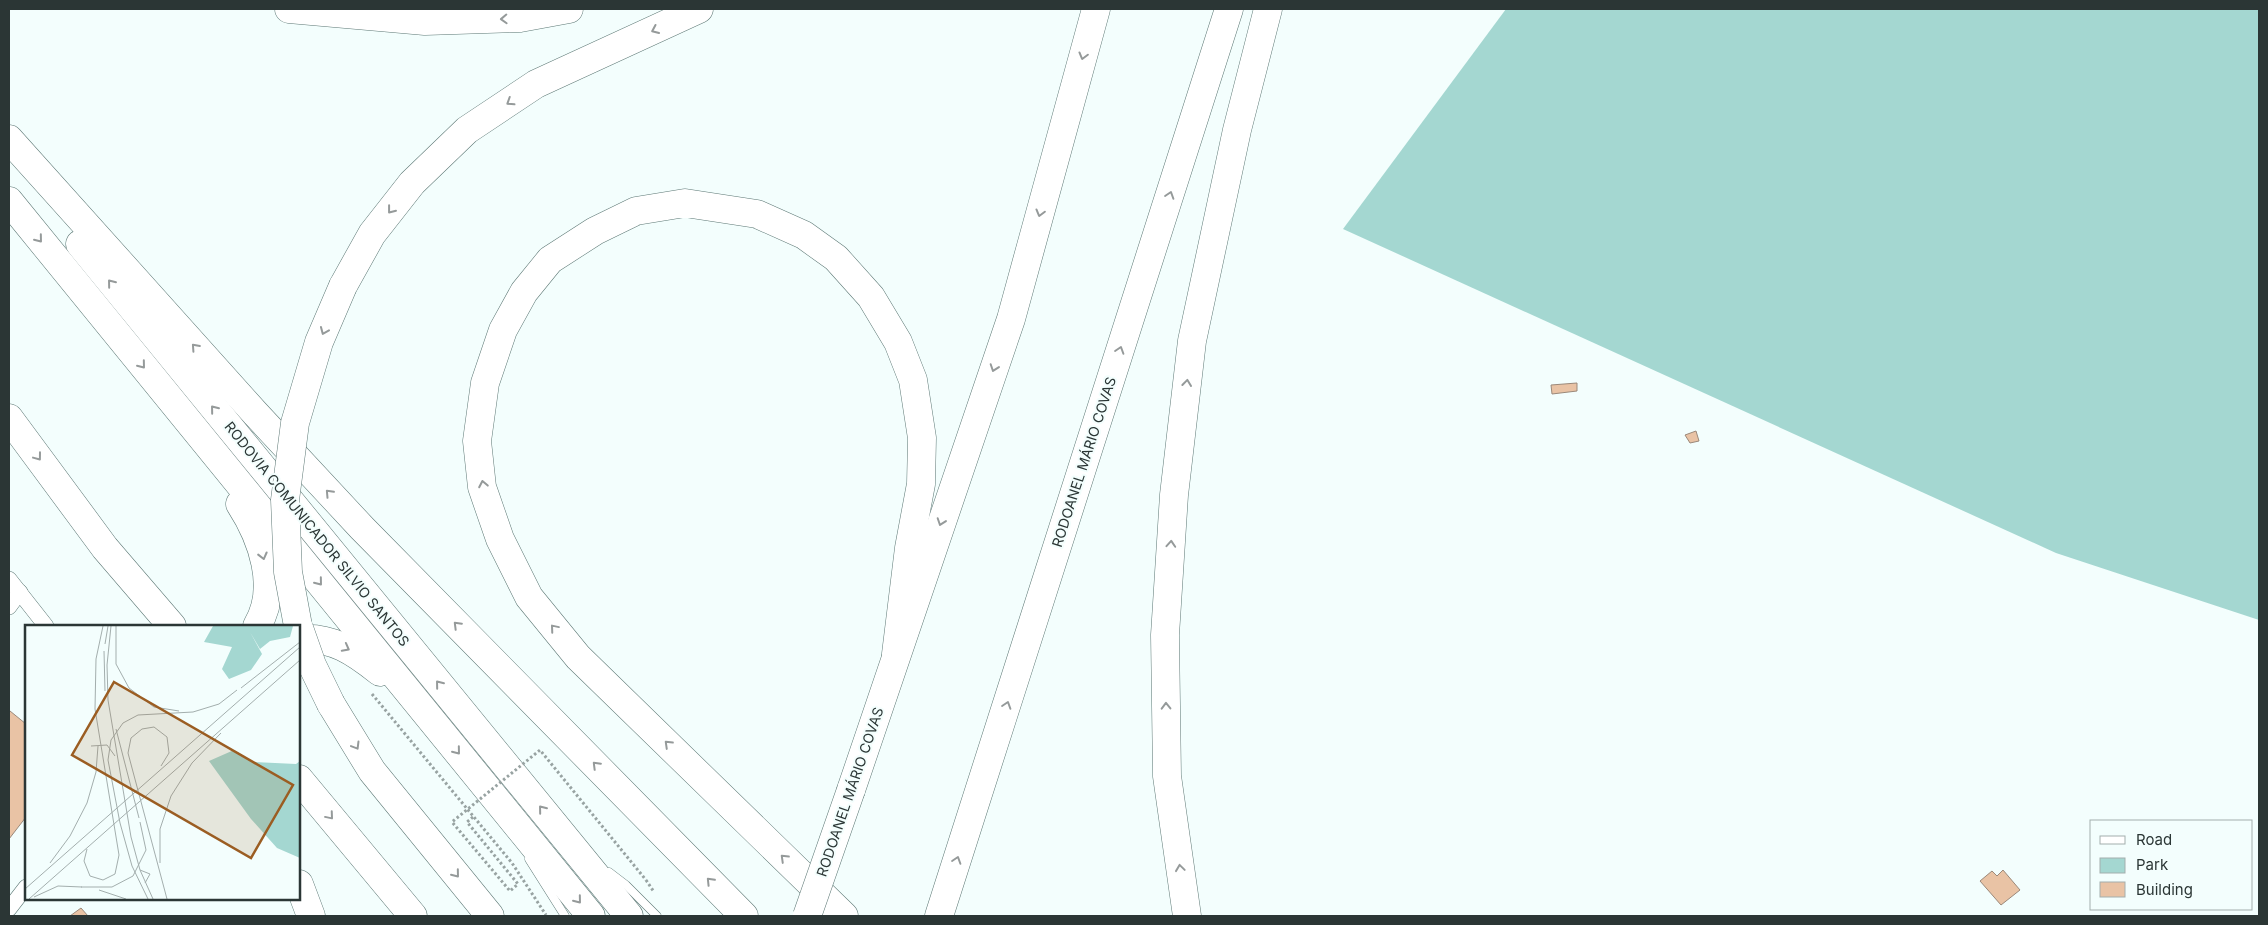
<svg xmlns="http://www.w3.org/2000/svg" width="2268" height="925" font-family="Inter,sans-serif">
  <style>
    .green { fill: #a4d7d1 }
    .building { fill: #e9c3a5; stroke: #9b897a }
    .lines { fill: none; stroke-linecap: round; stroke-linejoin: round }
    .service-casing { stroke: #5d7875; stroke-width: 9 }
    .minor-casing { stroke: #5d7875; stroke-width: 16 }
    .motorway-casing { stroke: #5d7875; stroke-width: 29 }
    .path { stroke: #98a3a2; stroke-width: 3; stroke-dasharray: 2.5 2.5; stroke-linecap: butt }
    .service { stroke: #fff; stroke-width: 8 }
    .minor { stroke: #fff; stroke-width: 15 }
    .motorway { stroke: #fff; stroke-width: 28 }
    .motorway-bridge-casing { stroke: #5d7875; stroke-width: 29; stroke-linecap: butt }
    .path-bridge { stroke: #98a3a2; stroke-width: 3; stroke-dasharray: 2.5 2.5; stroke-linecap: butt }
    .motorway-bridge { stroke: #fff; stroke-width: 28 }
    .oneway { stroke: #959a9a }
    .labels { text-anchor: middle; stroke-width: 4; stroke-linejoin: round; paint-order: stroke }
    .street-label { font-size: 14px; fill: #2b3635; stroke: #f3fefd }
    .inset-road { fill: none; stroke: #a3aead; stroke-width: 1 }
    .view { fill: #9b5d22; fill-opacity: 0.15; stroke: #9b5d22; stroke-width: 2.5 }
    .inset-edge { fill: none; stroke: #2b3635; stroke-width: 2.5 }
  </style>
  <rect width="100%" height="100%" fill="#f3fefd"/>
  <polygon class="green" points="1506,9 2259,9 2259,620 2056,553 1343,229"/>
  <g class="building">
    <polygon points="1577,383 1577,391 1552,394 1551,385"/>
    <polygon points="1696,431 1699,441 1690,443 1685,435"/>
    <polygon points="10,711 26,724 26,817 9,839 9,713"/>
    <polygon points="2003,870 2020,890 2001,905 1980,881 1992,871 1997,876"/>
    <polygon points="81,908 88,916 70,916"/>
  </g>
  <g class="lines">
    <g class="service-casing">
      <g id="service">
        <polyline points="529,859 565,916"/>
        <polyline points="609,872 626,885 657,916"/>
      </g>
    </g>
    <g class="minor-casing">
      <g id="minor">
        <polyline points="9,579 46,626"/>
        <polyline points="9,607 20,592"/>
        <polyline points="9,909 26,887"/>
      </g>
    </g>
    <g class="motorway-casing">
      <g id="motorway">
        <polyline points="289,9 425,21 520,18 569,9"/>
        <polyline points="9,139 255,413 362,528 744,916"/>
        <polyline points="9,201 591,916"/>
        <polyline points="80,244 629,916"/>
        <polyline points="343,286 372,234 412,183 467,130 536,84 699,9"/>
        <polyline points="9,418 105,548 172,626"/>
        <path d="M240 504C262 538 280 588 257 626"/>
        <path d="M299 639C332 636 355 652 380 672"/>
        <polyline points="331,704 372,771 490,916"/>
        <polyline points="299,779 413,916"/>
        <polyline points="851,790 1011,319 1096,9"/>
        <polyline points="299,884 311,916"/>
        <polyline points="844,916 578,657 529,597 500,539 482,487 477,441 485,383 503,330 524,292 550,260 595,231 636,211 685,203 757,214 804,235 836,258 871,297 898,342 913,380 922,438 921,484 909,548 896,654"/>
        <polyline points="939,916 1229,9"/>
        <polyline points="1187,916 1167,776 1165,635 1174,495 1192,341 1237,130 1268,9"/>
      </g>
    </g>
    <g class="path">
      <polyline points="372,694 512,863 546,915"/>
      <polyline points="646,880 654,892"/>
    </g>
    <use href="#service" class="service"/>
    <use href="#minor" class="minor"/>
    <use href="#motorway" class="motorway"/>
    <g class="motorway-bridge-casing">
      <g id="motorway-bridge">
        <polyline points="298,626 288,572 285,500 295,423 319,342 343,286"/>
        <polyline points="299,628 312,665 331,704"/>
        <polyline points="807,916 851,790"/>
      </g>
    </g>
    <polyline class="path-bridge" points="473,817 467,822 518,884 510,891 452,822 540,750 646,880"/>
    <use href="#motorway-bridge" class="motorway-bridge"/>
  </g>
  <defs><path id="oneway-chevron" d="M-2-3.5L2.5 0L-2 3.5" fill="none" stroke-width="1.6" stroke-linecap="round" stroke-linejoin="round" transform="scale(1.25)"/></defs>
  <g class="oneway">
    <use href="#oneway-chevron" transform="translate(504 19) rotate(178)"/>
    <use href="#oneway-chevron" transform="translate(655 30) rotate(156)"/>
    <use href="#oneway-chevron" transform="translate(1083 56) rotate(105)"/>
    <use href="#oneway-chevron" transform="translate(510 102) rotate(147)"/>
    <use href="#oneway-chevron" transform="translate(1170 195) rotate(-72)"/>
    <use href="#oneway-chevron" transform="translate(391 210) rotate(128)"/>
    <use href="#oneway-chevron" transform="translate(1040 213) rotate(105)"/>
    <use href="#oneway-chevron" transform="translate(39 239) rotate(51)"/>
    <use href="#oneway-chevron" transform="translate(111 283) rotate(-129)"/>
    <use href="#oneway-chevron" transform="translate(324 331) rotate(113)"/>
    <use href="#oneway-chevron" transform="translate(195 347) rotate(-132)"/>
    <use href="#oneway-chevron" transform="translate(1120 350) rotate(-72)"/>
    <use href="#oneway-chevron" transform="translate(142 365) rotate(51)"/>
    <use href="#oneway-chevron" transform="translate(994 368) rotate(109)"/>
    <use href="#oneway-chevron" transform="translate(1187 383) rotate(-83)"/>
    <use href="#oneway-chevron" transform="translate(214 409) rotate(-129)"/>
    <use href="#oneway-chevron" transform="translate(38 457) rotate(53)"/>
    <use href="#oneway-chevron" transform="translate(483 484) rotate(-101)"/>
    <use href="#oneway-chevron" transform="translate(329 493) rotate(-133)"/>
    <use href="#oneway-chevron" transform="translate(941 522) rotate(109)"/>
    <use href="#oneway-chevron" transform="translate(1171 544) rotate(-86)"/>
    <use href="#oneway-chevron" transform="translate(263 556) rotate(76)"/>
    <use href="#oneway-chevron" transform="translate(319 582) rotate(51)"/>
    <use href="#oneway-chevron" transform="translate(457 625) rotate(-135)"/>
    <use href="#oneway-chevron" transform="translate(554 628) rotate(-130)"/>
    <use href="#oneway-chevron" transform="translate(346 648) rotate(28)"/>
    <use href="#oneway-chevron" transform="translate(439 684) rotate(-129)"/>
    <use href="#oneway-chevron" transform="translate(1007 705) rotate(-72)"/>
    <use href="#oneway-chevron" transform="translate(1166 706) rotate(-91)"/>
    <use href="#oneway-chevron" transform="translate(668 744) rotate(-136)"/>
    <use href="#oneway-chevron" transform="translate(356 746) rotate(59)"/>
    <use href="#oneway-chevron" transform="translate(457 751) rotate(51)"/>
    <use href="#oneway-chevron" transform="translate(596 765) rotate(-135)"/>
    <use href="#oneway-chevron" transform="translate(542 809) rotate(-129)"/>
    <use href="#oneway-chevron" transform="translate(330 816) rotate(50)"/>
    <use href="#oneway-chevron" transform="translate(784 858) rotate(-136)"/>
    <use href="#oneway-chevron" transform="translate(957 860) rotate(-72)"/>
    <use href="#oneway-chevron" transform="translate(1180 868) rotate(-98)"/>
    <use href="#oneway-chevron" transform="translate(456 874) rotate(51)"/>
    <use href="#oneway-chevron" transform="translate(710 881) rotate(-134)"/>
    <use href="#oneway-chevron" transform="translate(578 900) rotate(51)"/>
  </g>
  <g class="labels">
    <g class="street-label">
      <text transform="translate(1084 462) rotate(-72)" y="5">RODOANEL MÁRIO COVAS</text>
      <text transform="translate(317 534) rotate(51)" y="5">RODOVIA COMUNICADOR SILVIO SANTOS</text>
      <text transform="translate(850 792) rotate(-71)" y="5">RODOANEL MÁRIO COVAS</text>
    </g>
  </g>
  <g transform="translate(25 625)">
    <rect width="275" height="275" fill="#f3fefd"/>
    <path d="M188 1H268L265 12 245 16 235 24 225 7 237 29 226 45 204 54 197 44 207 22 179 17ZM209 125 229 137 271 139 275 136V233L252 223 226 194 184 136Z" fill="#a4d7d1"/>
    <path class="inset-road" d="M86 1 82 40 83 75 106 212 115 245 128 274M91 1V39L104 63 129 82 154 86M80 19 83 1M79 26 80 66M216 63 275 17M91 104 114 193M66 121 82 120 90 131M136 141 144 128 142 112 129 102 117 104 106 113 103 128 142 274M62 224 59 236 65 251 78 255 90 249 94 230 70 84 71 34 78 1M25 238 45 211 62 178 71 147 73 121M135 238V204L146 171 167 138 196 108M115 245 125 249 120 258M56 262H87L108 251 121 225 115 197M0 264 275 22M74 265 101 274M9 272 33 261 57 262M4 274 275 35M123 274 107 241 95 198 83 135 86 115 98 98 113 90 168 87 194 79 212 65"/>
    <path class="view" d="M89 57 268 160 226 233 47 130Z"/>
    <rect width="275" height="275" class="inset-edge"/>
  </g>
  <rect width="2268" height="925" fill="none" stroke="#2b3635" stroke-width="20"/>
  <rect x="2090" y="820" width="162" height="90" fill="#f3fefd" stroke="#a3aead"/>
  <rect x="2100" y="836" width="25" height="8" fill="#ffffff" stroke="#a3aead"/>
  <text x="2136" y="845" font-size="15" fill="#2b3635">Road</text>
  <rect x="2100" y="858" width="25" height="15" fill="#a4d7d1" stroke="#a3aead"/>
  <text x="2136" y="870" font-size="15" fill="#2b3635">Park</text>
  <rect x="2100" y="882" width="25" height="15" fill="#e9c3a5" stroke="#a3aead"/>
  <text x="2136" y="895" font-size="15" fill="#2b3635">Building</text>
</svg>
